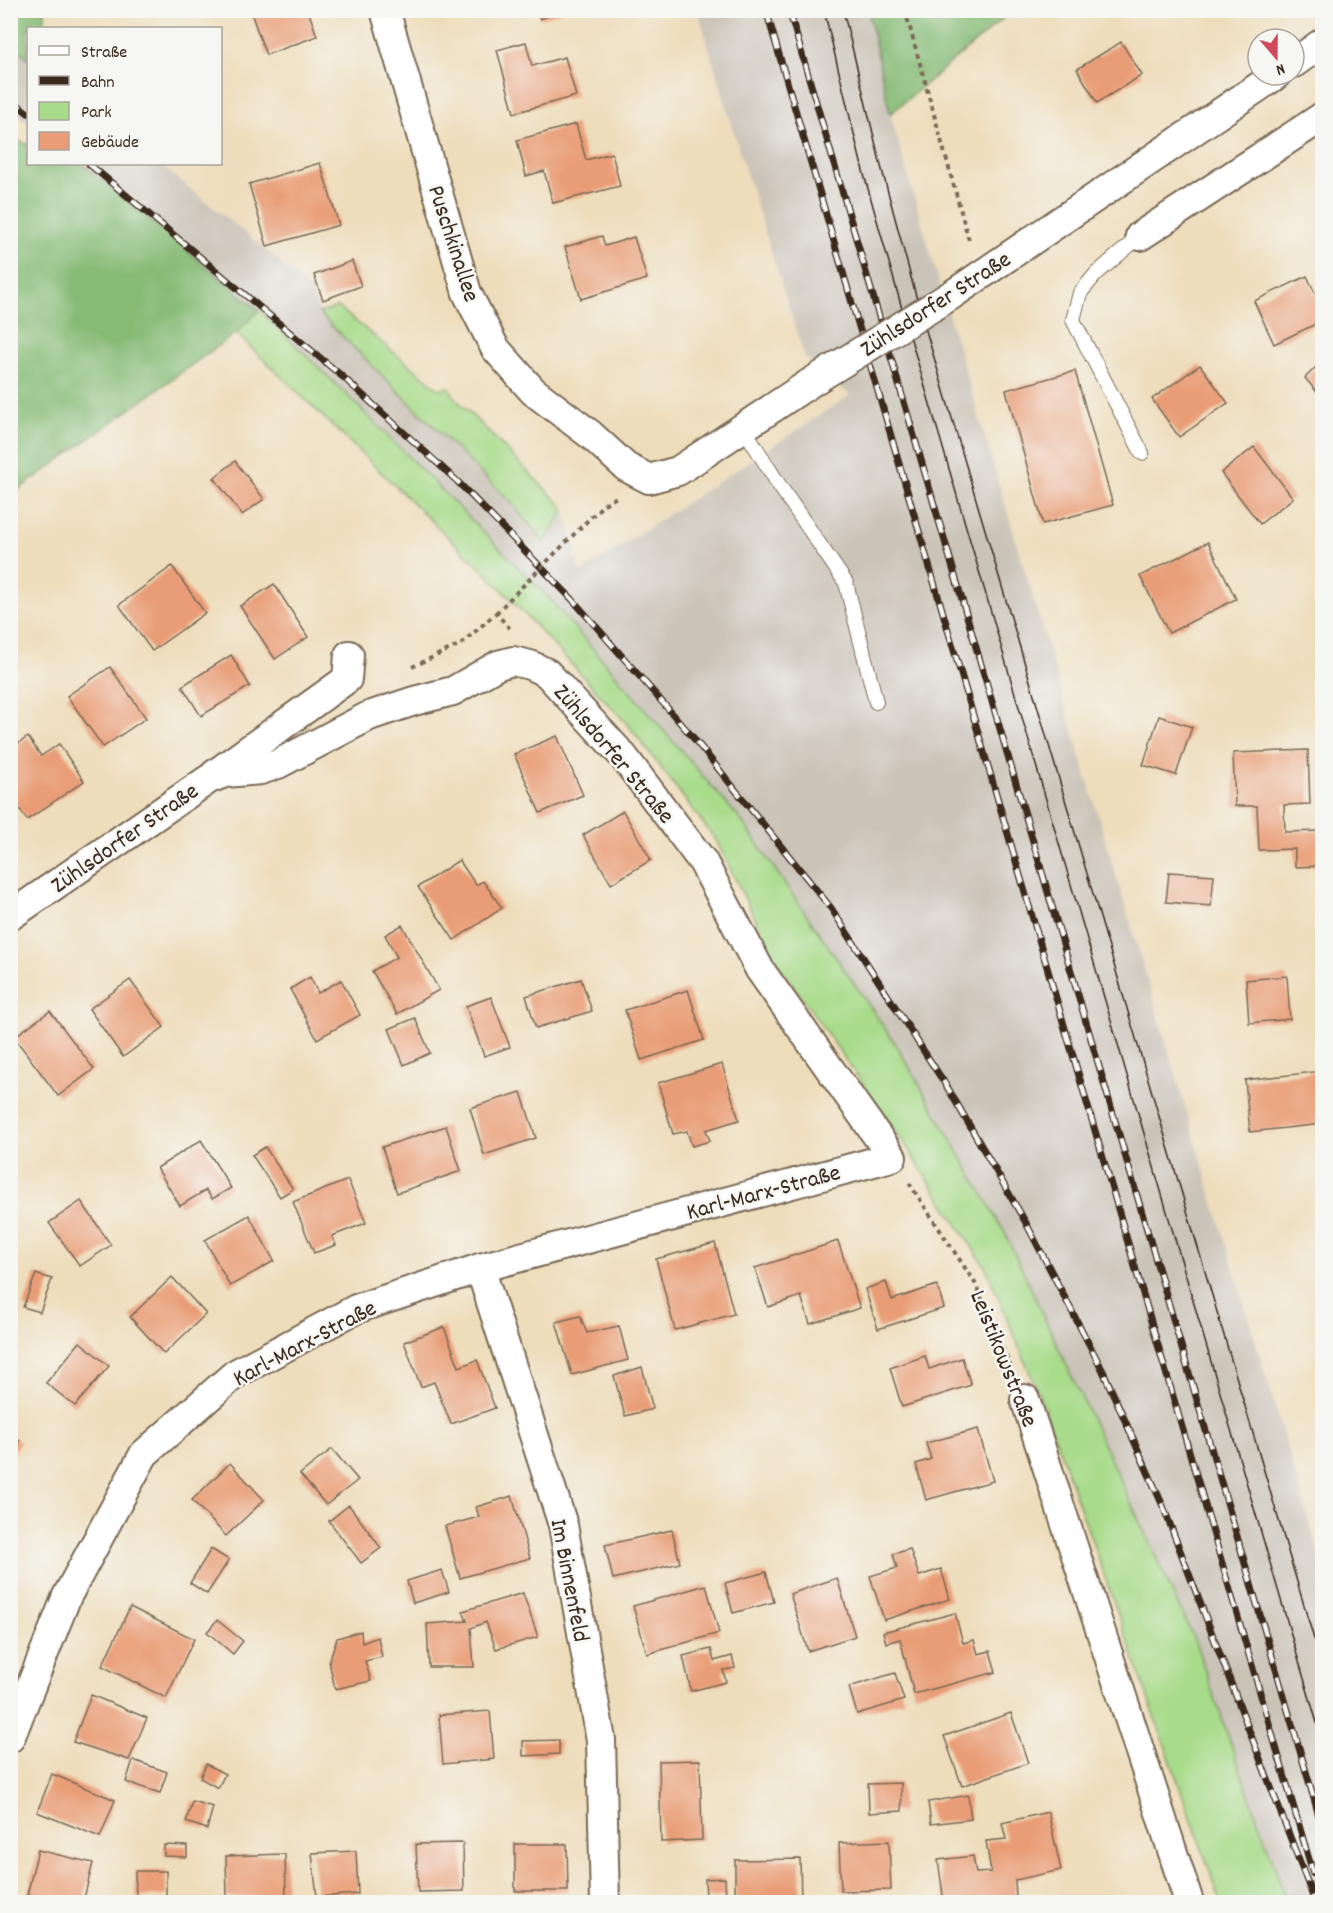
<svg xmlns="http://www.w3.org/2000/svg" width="1333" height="1913" font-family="Dekko,sans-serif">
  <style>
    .industrial { fill: #cac3b8 }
    .green { fill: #a8db8a; stroke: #728254; stroke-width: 1.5 }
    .forest { fill: #86bb76; stroke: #60724a; stroke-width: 1.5 }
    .building { fill: #e99d76 }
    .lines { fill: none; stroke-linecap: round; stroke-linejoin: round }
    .lane-casing { stroke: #7a6955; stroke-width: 16 }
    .street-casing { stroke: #7a6955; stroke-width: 32 }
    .path { stroke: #7a6955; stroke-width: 4; stroke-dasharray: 4.5 4.5; stroke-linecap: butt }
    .lane { stroke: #fff; stroke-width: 14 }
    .street { stroke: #fff; stroke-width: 28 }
    .tram { stroke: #3b2a1e; stroke-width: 1.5 }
    .rail-casing { stroke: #3b2a1e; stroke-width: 7 }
    .rail { stroke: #f6f6f2; stroke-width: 4.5; stroke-dasharray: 14; stroke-linecap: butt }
    .street-bridge-casing { stroke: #7a6955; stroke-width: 32; stroke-linecap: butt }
    .path-bridge { stroke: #7a6955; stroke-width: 4; stroke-dasharray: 4.5 4.5; stroke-linecap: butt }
    .street-bridge { stroke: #fff; stroke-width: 28 }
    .labels { text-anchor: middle; stroke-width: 5; stroke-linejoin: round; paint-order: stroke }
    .street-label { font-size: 24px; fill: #3b2a1e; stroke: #f6f6f2 }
  </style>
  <rect width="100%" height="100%" fill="#f6f6f2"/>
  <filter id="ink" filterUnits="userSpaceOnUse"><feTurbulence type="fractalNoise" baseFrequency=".0167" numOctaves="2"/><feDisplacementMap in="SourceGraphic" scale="12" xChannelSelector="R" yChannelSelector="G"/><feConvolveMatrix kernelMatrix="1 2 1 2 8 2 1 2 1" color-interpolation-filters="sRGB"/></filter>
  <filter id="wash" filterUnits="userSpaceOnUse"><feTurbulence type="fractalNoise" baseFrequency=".008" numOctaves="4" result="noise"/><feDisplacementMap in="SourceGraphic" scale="24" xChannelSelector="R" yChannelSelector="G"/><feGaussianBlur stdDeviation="1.35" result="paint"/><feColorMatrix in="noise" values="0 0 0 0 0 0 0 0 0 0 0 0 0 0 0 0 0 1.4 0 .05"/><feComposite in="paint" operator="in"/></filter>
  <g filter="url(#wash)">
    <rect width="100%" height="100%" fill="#edb"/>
    <g class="industrial">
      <polygon points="698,11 868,11 890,114 952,327 1322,1564 1322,1902 1287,1902 1194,1639 1005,1233 897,1046 741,820 547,596 347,395 259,310 82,164 159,164 270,253 313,293 319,313 338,307 440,390 449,387 455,398 565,509 580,573 850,395 805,358 743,163"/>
      <polygon points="11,43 28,59 28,123 11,110"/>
    </g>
    <g class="green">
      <polygon points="338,307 440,390 449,387 455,398 565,509 545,543 509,501 319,313"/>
      <polygon points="259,310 347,395 547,596 741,820 897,1046 1005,1233 1194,1639 1287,1902 1221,1902 1043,1404 986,1268 904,1143 775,959 716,840 629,726 490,577 236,333"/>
    </g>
    <g class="forest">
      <polygon points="11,10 45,11 45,28 28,28 28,59 11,43"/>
      <polygon points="868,10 1012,10 1012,11 890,114"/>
      <polygon points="10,138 28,144 28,164 82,164 259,310 236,333 11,495"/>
    </g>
    <g id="blocks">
      <g class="building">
        <polygon points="250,10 308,10 317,36 266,55"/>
        <polygon points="537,10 563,10 563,11 540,19"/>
        <polygon points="526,42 532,66 565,57 576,96 514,113 497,50"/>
        <polygon points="1121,42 1142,75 1097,103 1077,69"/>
        <polygon points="576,124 586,160 612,153 620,186 553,203 544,171 526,176 517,140"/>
        <polygon points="320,163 339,225 267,246 249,184"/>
        <polygon points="602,236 605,246 634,237 647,279 581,299 565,247"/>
        <polygon points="352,261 361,286 323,300 314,275"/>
        <polygon points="1307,276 1322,308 1322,321 1274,344 1254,301"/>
        <polygon points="1322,361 1322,398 1305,378"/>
        <polygon points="1200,365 1228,403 1179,437 1152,399"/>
        <polygon points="1075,371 1113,505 1043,524 1006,390"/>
        <polygon points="1254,447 1293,498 1260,524 1221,473"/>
        <polygon points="235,461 264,499 242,515 214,478"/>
        <polygon points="1208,542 1236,599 1169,633 1140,576"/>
        <polygon points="172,566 205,613 152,651 119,605"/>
        <polygon points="274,584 308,637 275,659 240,606"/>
        <polygon points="231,655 250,686 201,716 182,686"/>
        <polygon points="110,667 146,718 103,747 67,696"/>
        <polygon points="1159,716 1192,727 1176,775 1143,765"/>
        <polygon points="557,736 583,795 540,813 514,754"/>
        <polygon points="28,737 41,756 59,744 84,781 27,820 10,795 10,749"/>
        <polygon points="1308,750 1310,804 1284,805 1285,832 1322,831 1322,866 1295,867 1295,849 1259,850 1257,806 1235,806 1233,753"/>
        <polygon points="623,811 651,860 611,884 583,835"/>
        <polygon points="459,860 476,885 483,881 502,908 454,940 418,887"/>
        <polygon points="1169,872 1214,875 1211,906 1166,902"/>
        <polygon points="402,925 439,990 397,1014 372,971 397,957 385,935"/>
        <polygon points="1287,976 1290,1019 1249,1023 1246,980"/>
        <polygon points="310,977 318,993 341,980 360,1015 317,1039 290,989"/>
        <polygon points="581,979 592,1011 536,1028 526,996"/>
        <polygon points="130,980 164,1027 123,1057 89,1009"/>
        <polygon points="688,990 704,1040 641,1060 625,1010"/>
        <polygon points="491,997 510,1047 484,1056 466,1006"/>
        <polygon points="50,1011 94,1069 58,1096 14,1037"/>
        <polygon points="415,1018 430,1053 404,1065 389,1029"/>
        <polygon points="722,1064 739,1120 706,1130 710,1141 692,1146 687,1131 673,1134 658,1083"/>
        <polygon points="1322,1071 1322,1124 1250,1132 1245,1080"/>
        <polygon points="521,1092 536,1138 484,1155 470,1108"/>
        <polygon points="446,1126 461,1171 397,1193 382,1147"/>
        <polygon points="1322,1127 1322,1145 1319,1145 1317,1128"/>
        <polygon points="201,1140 231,1188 212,1199 206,1190 180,1206 157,1168"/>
        <polygon points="265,1147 293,1189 280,1197 252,1155"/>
        <polygon points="348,1180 366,1223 332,1236 336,1245 314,1253 293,1202"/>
        <polygon points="81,1201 111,1245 80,1266 49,1223"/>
        <polygon points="249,1215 274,1261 230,1286 205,1240"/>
        <polygon points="838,1241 860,1308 810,1324 801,1296 768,1307 755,1268"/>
        <polygon points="715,1243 734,1314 675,1330 656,1259"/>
        <polygon points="36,1274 52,1279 40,1312 23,1307"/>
        <polygon points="172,1277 206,1314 164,1354 130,1317"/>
        <polygon points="886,1282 892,1300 937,1285 944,1308 878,1329 865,1289"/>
        <polygon points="580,1316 587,1333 619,1326 628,1360 572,1375 556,1322"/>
        <polygon points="444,1327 459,1367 477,1360 495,1408 451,1424 434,1382 421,1387 404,1342"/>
        <polygon points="80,1342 109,1366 75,1406 46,1383"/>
        <polygon points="925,1356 929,1369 962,1358 971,1385 902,1407 890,1368"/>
        <polygon points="642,1367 653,1409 625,1416 614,1376"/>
        <polygon points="978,1429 993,1481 926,1500 916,1464 931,1459 926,1443"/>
        <polygon points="10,1436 20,1441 10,1462"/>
        <polygon points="332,1449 358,1480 326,1505 300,1474"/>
        <polygon points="230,1463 264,1500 226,1536 192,1500"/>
        <polygon points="512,1496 530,1558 460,1578 445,1526 479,1517 476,1507"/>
        <polygon points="349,1505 381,1548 361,1563 329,1521"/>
        <polygon points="672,1530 680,1563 613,1579 605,1545"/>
        <polygon points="211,1549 229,1560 207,1594 190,1583"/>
        <polygon points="910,1549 919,1576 941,1569 950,1599 884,1620 870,1576 897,1568 893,1554"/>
        <polygon points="442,1570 449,1592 413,1603 407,1581"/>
        <polygon points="766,1572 774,1602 733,1613 725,1583"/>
        <polygon points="837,1578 855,1636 808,1651 790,1594"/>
        <polygon points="706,1585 719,1633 647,1654 633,1606"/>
        <polygon points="523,1593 538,1637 496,1649 486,1622 471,1628 474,1667 429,1667 427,1624 467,1621 463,1611"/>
        <polygon points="130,1607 194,1639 166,1698 102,1666"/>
        <polygon points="955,1613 963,1643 974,1640 978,1654 990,1651 996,1672 914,1694 900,1639 886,1643 883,1632"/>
        <polygon points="217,1620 243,1641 233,1654 207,1632"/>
        <polygon points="361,1631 362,1643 378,1637 382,1657 365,1661 371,1681 335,1689 329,1661 337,1638"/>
        <polygon points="711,1649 714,1661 732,1656 735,1668 723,1670 726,1682 691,1691 683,1656"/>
        <polygon points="895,1673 904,1700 857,1714 849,1687"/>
        <polygon points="91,1695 147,1718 129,1760 73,1742"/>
        <polygon points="490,1711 494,1759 443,1764 439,1715"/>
        <polygon points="1011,1713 1028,1763 962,1786 944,1736"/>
        <polygon points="559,1740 559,1754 523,1756 523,1741"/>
        <polygon points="133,1760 167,1772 160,1793 126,1782"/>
        <polygon points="700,1760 702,1840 661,1842 659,1761"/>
        <polygon points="206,1764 225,1774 218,1788 200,1778"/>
        <polygon points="52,1774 115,1800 100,1837 37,1812"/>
        <polygon points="901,1783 902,1811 869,1813 868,1784"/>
        <polygon points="968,1795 971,1819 931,1824 928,1802"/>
        <polygon points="192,1801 213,1807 207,1829 186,1822"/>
        <polygon points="1048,1812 1061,1870 1015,1880 1016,1897 976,1902 944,1902 938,1860 973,1856 976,1873 991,1872 986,1841 1006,1839 1002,1823"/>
        <polygon points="889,1841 891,1890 841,1891 839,1843"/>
        <polygon points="463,1843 464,1891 418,1892 416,1844"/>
        <polygon points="515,1844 567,1844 568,1891 515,1891"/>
        <polygon points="164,1845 187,1846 187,1857 164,1856"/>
        <polygon points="38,1850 93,1863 83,1902 60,1902 27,1895"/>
        <polygon points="356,1851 358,1894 317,1897 312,1853"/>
        <polygon points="285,1854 286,1897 227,1898 226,1856"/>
        <polygon points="800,1859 801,1902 735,1902 735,1860"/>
        <polygon points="135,1871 166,1871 166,1896 136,1897"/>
        <polygon points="725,1878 726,1897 706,1898 705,1879"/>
      </g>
    </g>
  </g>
  <g filter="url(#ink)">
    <use href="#blocks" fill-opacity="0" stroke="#7a6955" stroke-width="1.5"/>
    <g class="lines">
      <g class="lane-casing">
        <g id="lane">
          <polyline points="1140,236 1096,274 1080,293 1073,320 1142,453"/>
          <polyline points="743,427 779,485 846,583 876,702"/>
        </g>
      </g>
      <g class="street-casing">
        <g id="street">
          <polyline points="385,10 467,293 495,348 533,391 591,435 626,467 649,479 678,471 810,383"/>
          <polyline points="1294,63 1322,43"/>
          <polyline points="1140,236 1322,117"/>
          <polyline points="950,296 1276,75"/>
          <polyline points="215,774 347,679 349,655"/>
          <polyline points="10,916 209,779 225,773 261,770 278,764 369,716 414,701 453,691 498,665 513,661 530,665 547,673 623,756 703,862 760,970 892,1157 480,1268 356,1309 235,1374 144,1454 67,1596 10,1738"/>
          <polyline points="480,1268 563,1525 601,1740 605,1902"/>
          <polyline points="1025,1399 1189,1902"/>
        </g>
      </g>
      <g class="path">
        <polyline points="905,10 970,244"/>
        <polyline points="604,504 617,497"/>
        <polyline points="412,667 461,644 496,613 512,631"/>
        <polyline points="909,1183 975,1283 1012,1370"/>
      </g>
      <use href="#lane" class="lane"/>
      <use href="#street" class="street"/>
      <g class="tram">
        <polyline points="824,10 863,171 903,312 1322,1740"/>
        <polyline points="843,10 881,166 919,307 1322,1666"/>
      </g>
      <g class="rail-casing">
        <g id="rail">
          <polyline points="766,10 1313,1873"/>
          <polyline points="789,10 1322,1826"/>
          <polyline points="10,99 28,113"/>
          <polyline points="89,164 343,377 457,481 572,599 691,735 831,908 949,1090 1026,1223 1103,1371 1163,1506 1315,1902"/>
        </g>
      </g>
      <use href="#rail" class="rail"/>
      <g class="street-bridge-casing">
        <polyline id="street-bridge" points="810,383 950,296"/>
      </g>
      <polyline class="path-bridge" points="496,613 604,504"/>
      <use href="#street-bridge" class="street-bridge"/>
    </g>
  </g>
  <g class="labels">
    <g class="street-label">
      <text transform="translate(455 243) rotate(72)" y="8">Puschkinallee</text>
      <text transform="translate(935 303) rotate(-33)" y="8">Zühlsdorfer Straße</text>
      <text transform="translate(615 753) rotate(50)" y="8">Zühlsdorfer Straße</text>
      <text transform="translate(124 837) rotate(-35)" y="8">Zühlsdorfer Straße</text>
      <text transform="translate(763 1191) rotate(-15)" y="8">Karl-Marx-Straße</text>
      <text transform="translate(304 1342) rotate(-28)" y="8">Karl-Marx-Straße</text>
      <text transform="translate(1005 1358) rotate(68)" y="8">Leistikowstraße</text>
      <text transform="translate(571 1580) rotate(79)" y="8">Im Binnenfeld</text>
    </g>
  </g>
  <rect width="1333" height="1913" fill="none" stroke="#f6f6f2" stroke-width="36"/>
  <rect x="27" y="27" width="195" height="138" fill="#f6f6f2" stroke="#aba49d" stroke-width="1.5"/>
  <rect x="39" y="46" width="30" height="9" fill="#ffffff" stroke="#aba49d" stroke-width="1.5"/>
  <text x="81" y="57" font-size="18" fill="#3b2a1e">Straße</text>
  <rect x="39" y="76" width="30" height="9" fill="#3b2a1e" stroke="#aba49d" stroke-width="1.5"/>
  <text x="81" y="87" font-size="18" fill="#3b2a1e">Bahn</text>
  <rect x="39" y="102" width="30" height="18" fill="#a8db8a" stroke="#aba49d" stroke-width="1.5"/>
  <text x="81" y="117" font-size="18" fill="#3b2a1e">Park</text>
  <rect x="39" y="132" width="30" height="18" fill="#e99d76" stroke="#aba49d" stroke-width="1.5"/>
  <text x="81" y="147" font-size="18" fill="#3b2a1e">Gebäude</text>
  <g transform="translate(1276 57) rotate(160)"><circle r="28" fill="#f6f6f2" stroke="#aba49d" stroke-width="1.5"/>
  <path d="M0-4.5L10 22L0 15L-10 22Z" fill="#d1495b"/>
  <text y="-9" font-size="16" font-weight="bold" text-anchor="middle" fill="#3b2a1e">N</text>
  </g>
</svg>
